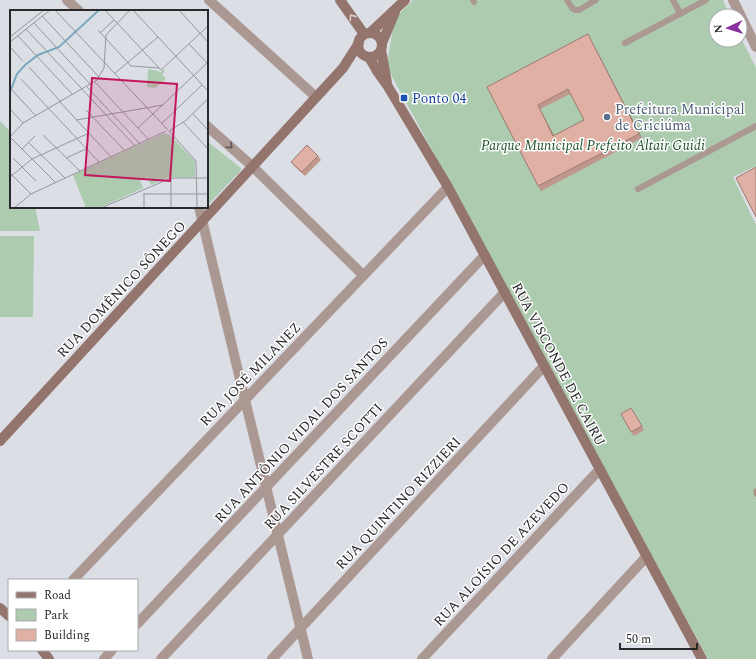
<svg xmlns="http://www.w3.org/2000/svg" width="756" height="659" font-family="Spectral,serif">
  <style>
    .green { fill: #accbaf }
    .lines { fill: none; stroke-linecap: round; stroke-linejoin: round }
    .lane { stroke: #ac9892; stroke-width: 6 }
    .street { stroke: #ac9892; stroke-width: 10 }
    .secondary { stroke: #93756d; stroke-width: 10 }
    .wall { fill: #c0978c; fill-rule: evenodd }
    .shaded-wall { fill: #9c7b72 }
    .building { fill: #dfb0a3; stroke: #9c7b72; fill-rule: evenodd }
    .oneway { stroke: #d9cfcc }
    .oneway2 { stroke: #5d5555 }
    .transit-dot { fill: #1a4fb4; stroke: #fff; stroke-width: 1.5 }
    .service-dot { fill: #5c6f8a; stroke: #fff; stroke-width: 1.5 }
    .labels { text-anchor: middle; stroke-width: 3; stroke-linejoin: round; paint-order: stroke }
    .transit-label { font-size: 14px; fill: #164399; stroke: #fff; text-anchor: start }
    .service-label { font-size: 14px; fill: #4e5e75; stroke: #fff; text-anchor: start }
    .park-label { font-size: 14px; font-style: italic; fill: #1f532a; stroke: #fff }
    .street-label { font-size: 14px; fill: #29292c; stroke: #fff }
    .inset-river { fill: none; stroke: #79a9bd; stroke-width: 2 }
    .inset-road { fill: none; stroke: #94969c; stroke-width: 1 }
    .view { fill: #c2185b; fill-opacity: 0.15; stroke: #c2185b; stroke-width: 2 }
    .inset-edge { fill: none; stroke: #29292c; stroke-width: 2 }
  </style>
  <rect width="100%" height="100%" fill="#dcdee6"/>
  <g class="green">
    <polygon points="413,0 723,0 730,16 716,16 716,40 740,40 740,36 756,68 756,166 733,177 756,225 756,659 708,659 388,69 387,63 394,22 397,16"/>
    <polygon points="0,121 11,132 11,207 35,207 40,231 0,231"/>
    <polygon points="207,141 242,169 207,206"/>
    <polygon points="0,236 34,236 33,317 0,317"/>
  </g>
  <g class="lines">
    <g class="lane">
      <polyline points="473,0 474,2"/>
      <polyline points="567,0 572,8 575,10 579,10 596,0"/>
      <polyline points="673,0 680,13"/>
      <polyline points="625,43 706,0"/>
      <polyline points="638,189 756,126"/>
    </g>
    <g class="street">
      <polyline points="67,0 79,11"/>
      <polyline points="209,0 316,97"/>
      <polyline points="733,0 756,47"/>
      <polyline points="207,126 252,166 363,275"/>
      <path d="M199 207C234 358 272 508 308 659"/>
      <polyline points="73,580 448,187"/>
      <polyline points="137,624 485,255"/>
      <polyline points="104,659 112,650"/>
      <polyline points="161,659 505,292"/>
      <polyline points="272,659 544,366"/>
      <polyline points="422,659 600,469"/>
      <polyline points="552,659 647,556"/>
    </g>
    <g class="secondary">
      <polyline points="340,0 364,34"/>
      <polyline points="370,33 405,0"/>
      <circle cx="370" cy="45" r="12"/>
      <polyline points="382,43 395,12"/>
      <polyline points="381,50 387,83"/>
      <polyline points="369,57 377,71 387,85 448,187 702,659"/>
      <polyline points="0,441 343,68 359,43"/>
      <polyline points="0,608 9,616"/>
      <polyline points="42,650 49,659"/>
    </g>
  </g>
  <g class="wall">
    <path d="M588 34 590 38 642 138 541 191 538 186 487 87ZM570 94 584 120 554 135 540 109Z"/>
    <polygon points="318,156 321,160 305,176 294,166 291,162"/>
    <polygon points="631,408 644,430 634,436 631,432"/>
  </g>
  <g class="shaded-wall">
    <polygon points="588,34 590,38 642,138 639,134"/>
    <polygon points="538,105 540,109 556,140 553,136"/>
  </g>
  <g class="building">
    <path d="M588 34 639 134 538 186 487 87ZM568 89 584 120 553 136 538 105Z"/>
    <polygon points="307,145 318,156 302,172 291,162"/>
    <polygon points="756,167 756,217 736,178"/>
    <polygon points="631,408 642,426 631,432 621,414"/>
    <polygon points="756,489 756,496 755,496 754,490"/>
  </g>
  <defs><path id="oneway-chevron" d="M-2-3.5L2.5 0L-2 3.5" fill="none" stroke-width="1.6" stroke-linecap="round" stroke-linejoin="round"/></defs>
  <use class="oneway" href="#oneway-chevron" transform="translate(352 17) rotate(-125)"/>
  <use class="oneway2" href="#oneway-chevron" transform="translate(230 146) rotate(42)"/>
  <rect class="transit-dot" x="400" y="94" width="8" height="8" rx="2"/>
  <circle class="service-dot" cx="607" cy="117" r="4"/>
  <g class="labels">
    <g class="transit-label">
      <text x="412" y="103">Ponto 04</text>
    </g>
    <g class="service-label">
      <text x="615" y="114">Prefeitura Municipal<tspan x="615" dy="16">de Criciúma</tspan></text>
    </g>
    <g class="park-label">
      <text x="593" y="150">Parque Municipal Prefeito Altair Guidi</text>
    </g>
    <g class="street-label">
      <text transform="translate(121 289) rotate(-47)" y="5">RUA DOMÊNICO SÔNEGO</text>
      <text transform="translate(559 364) rotate(62)" y="5">RUA VISCONDE DE CAIRU</text>
      <text transform="translate(250 374) rotate(-46)" y="5">RUA JOSÉ MILANEZ</text>
      <text transform="translate(301 430) rotate(-47)" y="5">RUA ANTÔNIO VIDAL DOS SANTOS</text>
      <text transform="translate(323 466) rotate(-47)" y="5">RUA SILVESTRE SCOTTI</text>
      <text transform="translate(398 503) rotate(-47)" y="5">RUA QUINTINO RIZZIERI</text>
      <text transform="translate(501 554) rotate(-47)" y="5">RUA ALOÍSIO DE AZEVEDO</text>
    </g>
  </g>
  <g transform="translate(10 10)">
    <rect width="198" height="198" fill="#dcdee6"/>
    <path d="M138 59 151 62 153 59 155 61 152 64 156 69 145 78 137 77ZM154 123 160 125 185 151V167H159L141 175 137 167 130 170 133 178 89 198H76L63 165Z" fill="#accbaf"/>
    <path class="inset-river" d="M0 82 7 64 15 55 28 45 49 37 89 0"/>
    <path class="inset-road" d="M45 0 158 120M95 0 151 60 198 16M123 0 198 81M169 0 198 32M32 6 89 67M24 13 81 75M16 19 125 136M88 20 121 56 149 58M90 23 104 10M8 26 63 85M0 27 34 0M0 32 40 0M179 34 198 54M0 37 13 51M19 57 51 92M104 64 148 27M11 69 89 152M85 72 139 130M77 77 130 134M0 78 26 106M50 92 101 147M0 99 13 113M76 100 115 141M183 104 198 120M66 110 153 95M173 112 198 139M151 114 192 75M128 118 198 52M159 121 186 151 187 198M159 121 175 111 198 89M33 125 70 161M0 127 45 172M0 127 13 113 87 70 94 58 96 25 120 0M18 132 55 168M12 139 25 126M3 148 26 171M56 148 76 139M0 163 21 184M0 167 22 149 79 123M161 168V198M134 183V198M134 184H198M4 198 21 184 156 121M91 198 161 168H198"/>
    <path class="view" d="M82 68 167 74 160 171 75 165Z"/>
    <rect width="198" height="198" class="inset-edge"/>
  </g>
  <rect x="8" y="579" width="130" height="72" fill="#ffffff" stroke="#a9a9ab"/>
  <rect x="16" y="592" width="20" height="6" fill="#93756d" stroke="#a9a9ab"/>
  <text x="44" y="599" font-size="12" fill="#29292c">Road</text>
  <rect x="16" y="609" width="20" height="12" fill="#accbaf" stroke="#a9a9ab"/>
  <text x="44" y="619" font-size="12" fill="#29292c">Park</text>
  <rect x="16" y="629" width="20" height="12" fill="#dfb0a3" stroke="#a9a9ab"/>
  <text x="44" y="639" font-size="12" fill="#29292c">Building</text>
  <g transform="translate(728 28) rotate(266)"><circle r="19" fill="#ffffff" stroke="#a9a9ab"/>
  <path d="M0-3L7 15L0 10L-7 15Z" fill="#8a319e"/>
  <text y="-6" font-size="11" font-weight="bold" text-anchor="middle" fill="#29292c">N</text>
  </g>
  <path d="M620 643v6h77v-6" fill="none" stroke="#29292c" stroke-width="2"/>
  <text x="626" y="643" font-size="12" fill="#29292c" stroke="#ffffff" stroke-width="3" paint-order="stroke">50 m</text>
</svg>
